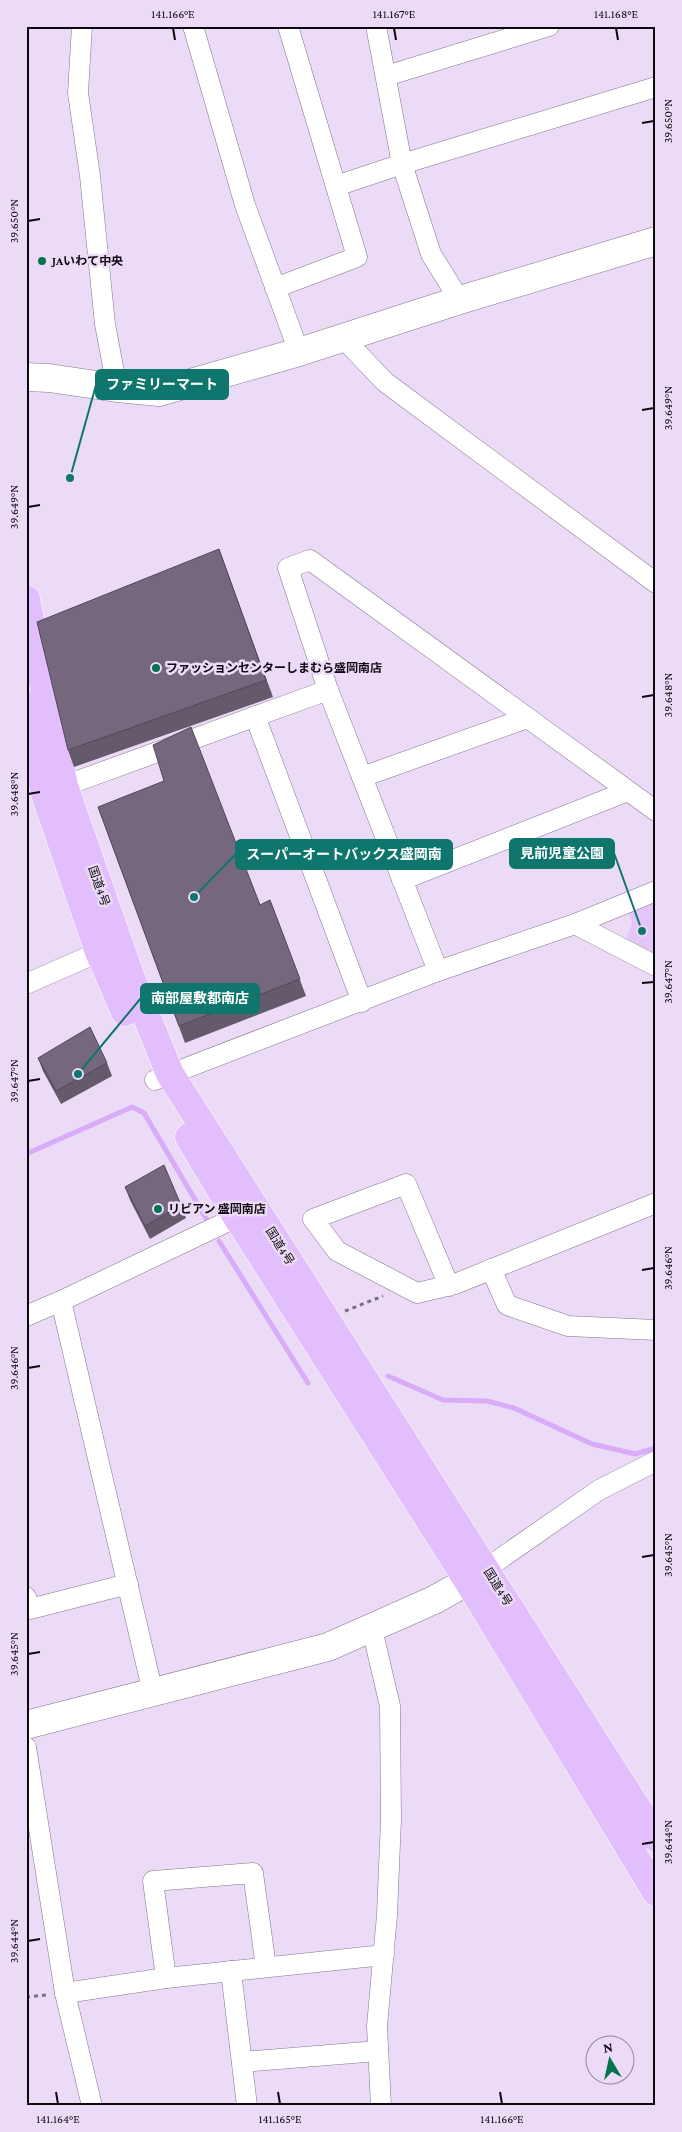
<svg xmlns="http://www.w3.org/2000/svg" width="682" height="2132" font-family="'Crimson Pro','Noto Sans JP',serif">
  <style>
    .green { fill: #e3c5f8 }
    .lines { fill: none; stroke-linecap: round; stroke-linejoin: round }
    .stream { stroke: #d9abf8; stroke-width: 5 }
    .street-casing { stroke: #84768e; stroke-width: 21 }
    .secondary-casing { stroke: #84768e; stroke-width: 29 }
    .highway-casing { stroke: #fff; stroke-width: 29 }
    .path { stroke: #796f80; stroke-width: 3; stroke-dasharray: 4 4; stroke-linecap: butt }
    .street { stroke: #fff; stroke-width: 20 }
    .secondary { stroke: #fff; stroke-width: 28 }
    .highway { stroke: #e3befc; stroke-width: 28 }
    .wall { fill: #65596c }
    .building { fill: #75677e; stroke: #524858 }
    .ticks { fill: none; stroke: #0e0911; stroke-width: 2 }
    .poi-dot { fill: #03744d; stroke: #ebdbf6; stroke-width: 2 }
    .labels { text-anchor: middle; stroke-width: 5; stroke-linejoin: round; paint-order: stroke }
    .poi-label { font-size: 12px; font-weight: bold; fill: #0e0911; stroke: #ebdbf6; text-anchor: start }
    .street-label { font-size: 12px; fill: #0e0911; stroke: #ebdbf6 }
    .leader { fill: none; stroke: #0f766e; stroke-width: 2 }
    .callout-dot { fill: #0f766e; stroke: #ebdbf6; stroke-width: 2 }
    .callout { fill: #0f766e; stroke: #0f766e; stroke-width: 2 }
    .callout-label { font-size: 14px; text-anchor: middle; font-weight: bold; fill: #fff }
    .neatline { fill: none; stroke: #0e0911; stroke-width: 2 }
    .ticks-label { font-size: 12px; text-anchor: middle; fill: #0e0911 }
  </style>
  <rect width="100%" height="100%" fill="#ebdbf6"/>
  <polygon class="green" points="656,897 656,955 626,940 632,923 627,908"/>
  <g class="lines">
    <g class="stream">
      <polyline points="26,1154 132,1107 144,1113 207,1220"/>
      <polyline points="219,1241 308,1383"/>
      <polyline points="388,1376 443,1400 487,1401 514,1408 592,1444 635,1454 656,1448"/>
    </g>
    <g class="street-casing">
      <g id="street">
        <polyline points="82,26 78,93 90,176 105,324 117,388"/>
        <polyline points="193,26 245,205 299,352"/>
        <polyline points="376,26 402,164 431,254 460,301"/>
        <polyline points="386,76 549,26"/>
        <polyline points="336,186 402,164 656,87"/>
        <polyline points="275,288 357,257 288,26"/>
        <polyline points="343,338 385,382 656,583"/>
        <polyline points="255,716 362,1002"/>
        <polyline points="362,777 527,718"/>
        <polyline points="64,786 328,690"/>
        <polyline points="402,880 628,791"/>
        <polyline points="575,924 656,966"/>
        <polyline points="438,971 328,690 288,568 310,560 656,811"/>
        <polyline points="26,984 99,952"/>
        <polyline points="155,1080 438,971 575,924 656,891"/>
        <polyline points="491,1269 507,1305 568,1326 656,1330"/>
        <polyline points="449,1286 406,1184 313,1219 337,1251 417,1293 455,1284 656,1203"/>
        <polyline points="61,1301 153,1693"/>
        <polyline points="26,1316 61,1301 237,1217"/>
        <polyline points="474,1577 599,1490 656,1461"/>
        <polyline points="26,1597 30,1609 128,1584"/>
        <polyline points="372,1629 390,1706 391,1819 387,1915 377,2026 381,2106"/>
        <polyline points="26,1747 65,1993 92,2106"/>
        <polyline points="231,1971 247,2106"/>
        <polyline points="166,1978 153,1881 253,1873 266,1967"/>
        <polyline points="65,1993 166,1978 384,1955"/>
        <polyline points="242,2062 378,2051"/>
      </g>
    </g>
    <g class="secondary-casing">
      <g id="secondary">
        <polyline points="26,377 49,378 117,388 159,392 299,352 460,300 656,241"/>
        <polyline points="26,1725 328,1647 434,1600 468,1581"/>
      </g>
    </g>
    <g class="highway-casing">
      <g id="highway">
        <polyline points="26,599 64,786 130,975 170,1074 656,1838"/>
        <polyline points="26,705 45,794 99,952 125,1012"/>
        <polyline points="189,1137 237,1217 468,1581 656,1892"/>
      </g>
    </g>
    <g class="path">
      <polyline points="345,1311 383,1296"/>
      <polyline points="26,1997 47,1995"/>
    </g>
    <use href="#street" class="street"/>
    <use href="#secondary" class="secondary"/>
    <use href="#highway" class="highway"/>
  </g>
  <g class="wall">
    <polygon points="219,549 273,697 74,767 68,750"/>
    <polygon points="98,807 260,905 270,900 306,996 185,1043"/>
    <polygon points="38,1058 107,1063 112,1076 61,1104 43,1071"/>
    <polygon points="125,1187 181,1205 186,1218 150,1239 130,1200"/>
  </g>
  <g class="building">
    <polygon points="219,549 266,680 68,750 37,622"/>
    <polygon points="191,727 260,905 270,900 300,979 179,1026 98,807 164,781 153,745"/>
    <polygon points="90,1027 107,1063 56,1091 38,1058"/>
    <polygon points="164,1165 181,1205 145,1226 125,1187"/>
  </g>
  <path class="ticks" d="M173 28 175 40M394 28 396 40M616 28 618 40M642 123 654 121M28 221 40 219M642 410 654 408M28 507 40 505M642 697 654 695M28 794 40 792M642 983 654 982M28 1081 40 1079M642 1270 654 1268M28 1368 40 1366M642 1557 654 1555M28 1654 40 1652M642 1844 654 1842M28 1941 40 1939M56 2092 58 2104M278 2092 280 2104M500 2092 502 2104"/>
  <g class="poi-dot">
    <circle cx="42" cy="261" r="5"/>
    <circle cx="156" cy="668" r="5"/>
    <circle cx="158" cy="1209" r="5"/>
  </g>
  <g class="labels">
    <g class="poi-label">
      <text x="52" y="265">JAいわて中央</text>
      <text x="166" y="672">ファッションセンターしまむら盛岡南店</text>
      <text x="168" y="1213">リビアン 盛岡南店</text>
    </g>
    <g class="street-label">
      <text transform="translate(99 886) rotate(71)" y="4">国道4号</text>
      <text transform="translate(280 1246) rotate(58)" y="4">国道4号</text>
      <text transform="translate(498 1587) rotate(58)" y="4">国道4号</text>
    </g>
  </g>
  <path class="leader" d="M70 478L96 385M642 931L614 853M194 897L236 854M78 1074L141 998"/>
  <g class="callout-dot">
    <circle cx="70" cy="478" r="5"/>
    <circle cx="642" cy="931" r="5"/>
    <circle cx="194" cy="897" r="5"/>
    <circle cx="78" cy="1074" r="5"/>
  </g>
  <g class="callout">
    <rect x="96" y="370" width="132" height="29" rx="5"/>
    <rect x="510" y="839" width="104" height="29" rx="5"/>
    <rect x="236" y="840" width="216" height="29" rx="5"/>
    <rect x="141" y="984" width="118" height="29" rx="5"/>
  </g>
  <g class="callout-label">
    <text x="162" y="389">ファミリーマート</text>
    <text x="562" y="858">見前児童公園</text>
    <text x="344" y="859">スーパーオートバックス盛岡南</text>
    <text x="200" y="1003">南部屋敷都南店</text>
  </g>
  <rect width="682" height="2132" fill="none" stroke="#ebdbf6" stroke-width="55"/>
  <g transform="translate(610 2060) rotate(351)"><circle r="24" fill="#ebdbf6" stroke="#93879a"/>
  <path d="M0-4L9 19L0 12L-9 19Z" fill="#03744d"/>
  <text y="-8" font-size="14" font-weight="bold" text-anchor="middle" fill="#0e0911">N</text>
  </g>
  <rect x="28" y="28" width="626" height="2076" class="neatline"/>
  <g class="ticks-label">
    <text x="173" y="18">141.166°E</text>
    <text x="394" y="18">141.167°E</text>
    <text x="616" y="18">141.168°E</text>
    <text transform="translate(668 121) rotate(-90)" y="4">39.650°N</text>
    <text transform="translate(14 221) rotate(-90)" y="4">39.650°N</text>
    <text transform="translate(668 408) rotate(-90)" y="4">39.649°N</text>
    <text transform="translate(14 507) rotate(-90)" y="4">39.649°N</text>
    <text transform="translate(668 695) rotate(-90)" y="4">39.648°N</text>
    <text transform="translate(14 794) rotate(-90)" y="4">39.648°N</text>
    <text transform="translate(668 982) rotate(-90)" y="4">39.647°N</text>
    <text transform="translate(14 1081) rotate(-90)" y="4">39.647°N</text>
    <text transform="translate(668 1268) rotate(-90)" y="4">39.646°N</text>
    <text transform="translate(14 1368) rotate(-90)" y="4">39.646°N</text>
    <text transform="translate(668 1555) rotate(-90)" y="4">39.645°N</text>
    <text transform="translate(14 1654) rotate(-90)" y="4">39.645°N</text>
    <text transform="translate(668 1842) rotate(-90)" y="4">39.644°N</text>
    <text transform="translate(14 1941) rotate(-90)" y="4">39.644°N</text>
    <text x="58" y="2123">141.164°E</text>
    <text x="280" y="2123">141.165°E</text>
    <text x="502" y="2123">141.166°E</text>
  </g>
</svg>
